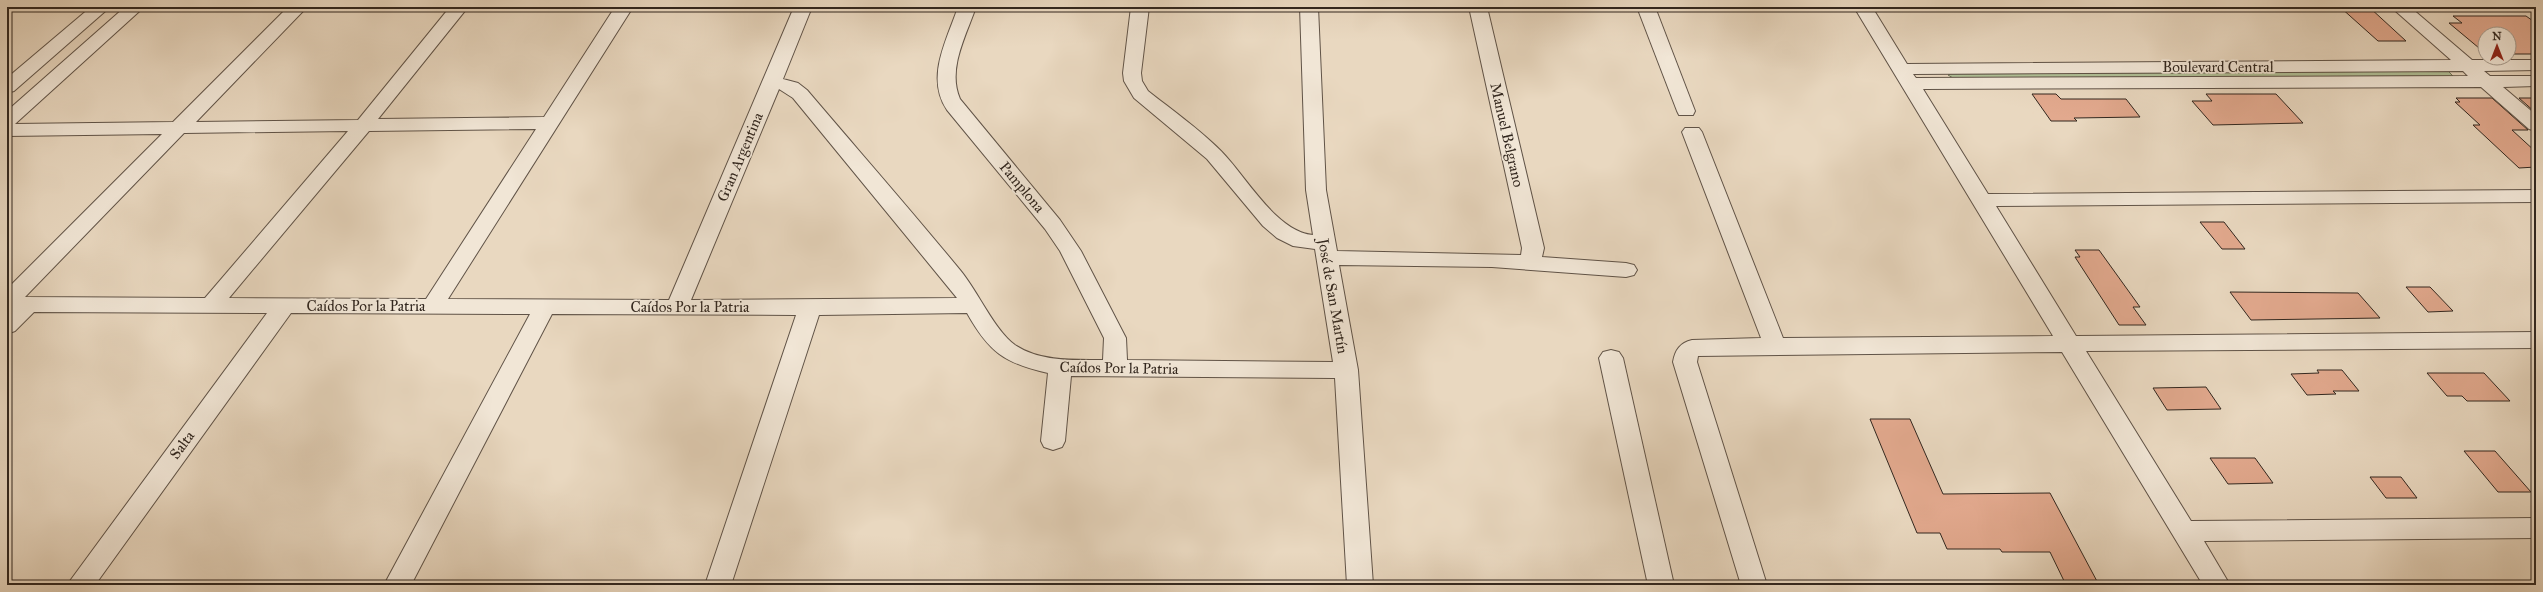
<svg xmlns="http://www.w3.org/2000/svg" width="2543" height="592" font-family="'IM FELL Great Primer',serif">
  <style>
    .green { fill: #b0c097; stroke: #71745b }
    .building { fill: #e2a98e; stroke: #32271f }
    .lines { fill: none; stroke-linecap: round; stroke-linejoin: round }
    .minor-casing { stroke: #605347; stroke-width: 2 }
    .minor { fill: #f1e6d6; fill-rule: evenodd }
    .labels { text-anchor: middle; stroke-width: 3.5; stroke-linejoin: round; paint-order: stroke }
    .street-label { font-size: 15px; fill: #32271f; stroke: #f1e6d6 }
  </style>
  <rect width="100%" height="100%" fill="#e9d8c0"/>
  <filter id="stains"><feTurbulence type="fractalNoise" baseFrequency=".005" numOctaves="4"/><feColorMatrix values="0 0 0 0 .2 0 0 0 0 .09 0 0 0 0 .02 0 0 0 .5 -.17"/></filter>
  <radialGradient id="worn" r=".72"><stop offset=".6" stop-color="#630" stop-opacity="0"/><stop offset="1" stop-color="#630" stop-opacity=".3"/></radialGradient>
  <polygon class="green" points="2448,71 2453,76 1953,78 1948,75 1950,74"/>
  <g class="building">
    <polygon points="2340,7 2369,7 2406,41 2378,41"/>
    <polygon points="2453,16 2526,16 2536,23 2536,54 2509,54 2509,34 2485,34 2485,53 2449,23 2462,23"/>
    <polygon points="2032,94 2056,94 2061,99 2126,99 2140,117 2074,118 2077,121 2051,121"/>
    <polygon points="2206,94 2276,94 2303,123 2213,125 2192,101 2212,101"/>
    <polygon points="2456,98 2492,98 2528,130 2512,130 2536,152 2536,167 2519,168 2473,125 2480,125 2455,102 2460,102"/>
    <polygon points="2519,98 2536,98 2536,113"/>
    <polygon points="2200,222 2224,222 2245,249 2222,249"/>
    <polygon points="2075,250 2099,250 2140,307 2133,307 2146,325 2119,325 2075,257 2080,257"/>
    <polygon points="2406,287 2430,287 2453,311 2428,312"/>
    <polygon points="2230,292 2358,293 2380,318 2251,320"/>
    <polygon points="2317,370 2342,370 2359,391 2333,391 2336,394 2307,395 2291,374 2319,373"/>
    <polygon points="2427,373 2484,373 2510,401 2467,401 2462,396 2447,396"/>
    <polygon points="2206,387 2221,409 2167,410 2153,388"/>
    <polygon points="1870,419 1910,419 1943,494 2050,493 2099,585 2066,585 2050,552 2002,552 2000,549 1947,549 1940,533 1917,533"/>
    <polygon points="2464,451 2495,451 2531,492 2498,492"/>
    <polygon points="2210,458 2255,458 2273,483 2228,484"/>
    <polygon points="2370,477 2401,477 2417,498 2386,498"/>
  </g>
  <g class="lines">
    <g class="minor-casing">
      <g id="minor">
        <polygon points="91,7 110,7 14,91 7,93 7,78"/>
        <path d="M125 7H144L15 124 173 122 288 7H307L196 122 358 120 450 7H468L378 119 544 117 615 7H633L448 299 669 300 794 7H812L783 79 798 83 807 90C858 150 910 209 960 270 977 290 995 331 1015 345 1041 362 1074 360 1103 360L1104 338 1060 251 1045 229 947 110C925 77 947 40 958 7H976C966 36 947 69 960 99L1060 220 1081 251 1126 338 1127 360 1333 362 1315 249 1293 246 1277 238 1263 226 1207 159 1134 98 1124 81 1123 73 1131 7H1149L1141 73 1142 81 1148 91C1172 110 1199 129 1221 151 1246 176 1276 232 1313 235L1306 190 1300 7H1318L1326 190 1337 251 1521 255 1522 248 1469 7H1487L1544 248 1542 257 1626 263 1634 265 1637 270 1634 275 1626 277 1492 267 1339 265 1358 370 1373 585H1347L1335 378 1071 376 1065 441 1062 447 1053 450 1044 447 1041 441 1048 373C1004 363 989 352 967 313L819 315 731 585H705L796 315 552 314 411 585H384L530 314 291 313 95 585H67L267 313 34 312 15 331 7 334V289L162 134 7 136V111ZM779 89 793 98 957 298 691 300ZM536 129 426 299 229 298 369 131ZM348 131 205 298 25 297 184 133Z"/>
        <polygon points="1637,7 1655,7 1695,111 1693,115 1679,115 1677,111"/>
        <path d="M1854 7H1872L1907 64 2451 60 2391 7H2410L2472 60H2536V70L2484 71 2490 76H2536V86L2503 87 2536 115V131L2529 129 2481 87 1923 89 1988 194 2536 190V202L1996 206 2076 336 2536 332V348L2086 351 2191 521 2536 518V538L2204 541 2230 585H2203L2062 352 1698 356 1697 362 1767 585H1741L1673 362C1675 350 1680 343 1692 340L1761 338 1682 132 1685 128H1699L1702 132 1783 338 2053 336ZM2463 71 2468 76 1916 78 1913 74Z"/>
        <polygon points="1611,350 1619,352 1623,358 1674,585 1648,585 1599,358 1603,352"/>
      </g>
    </g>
    <use href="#minor" class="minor"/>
  </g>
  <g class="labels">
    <g class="street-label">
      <text x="2218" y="72">Boulevard Central</text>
      <text transform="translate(1507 135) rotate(77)" y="5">Manuel Belgrano</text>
      <text transform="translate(740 157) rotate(-67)" y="5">Gran Argentina</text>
      <text transform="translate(1022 187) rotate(50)" y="5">Pamplona</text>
      <text transform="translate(1333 296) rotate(80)" y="5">José de San Martín</text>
      <text x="366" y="311">Caídos Por la Patria</text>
      <text x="690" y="312">Caídos Por la Patria</text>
      <text transform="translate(1119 368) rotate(1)" y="5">Caídos Por la Patria</text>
      <text transform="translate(182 445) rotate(-54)" y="5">Salta</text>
    </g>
  </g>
  <rect width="2543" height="592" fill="none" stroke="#e9d8c0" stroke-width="24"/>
  <rect x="8" y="8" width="2527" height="576" fill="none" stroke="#32271f" stroke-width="2"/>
  <rect x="12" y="12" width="2519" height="568" fill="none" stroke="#32271f"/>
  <g transform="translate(2497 46)"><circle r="19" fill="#f1e6d6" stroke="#a59a8d"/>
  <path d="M0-3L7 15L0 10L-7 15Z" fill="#8f2418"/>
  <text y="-6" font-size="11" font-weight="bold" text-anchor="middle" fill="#32271f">N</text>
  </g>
  <rect width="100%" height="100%" filter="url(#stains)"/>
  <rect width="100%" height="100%" fill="url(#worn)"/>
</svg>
